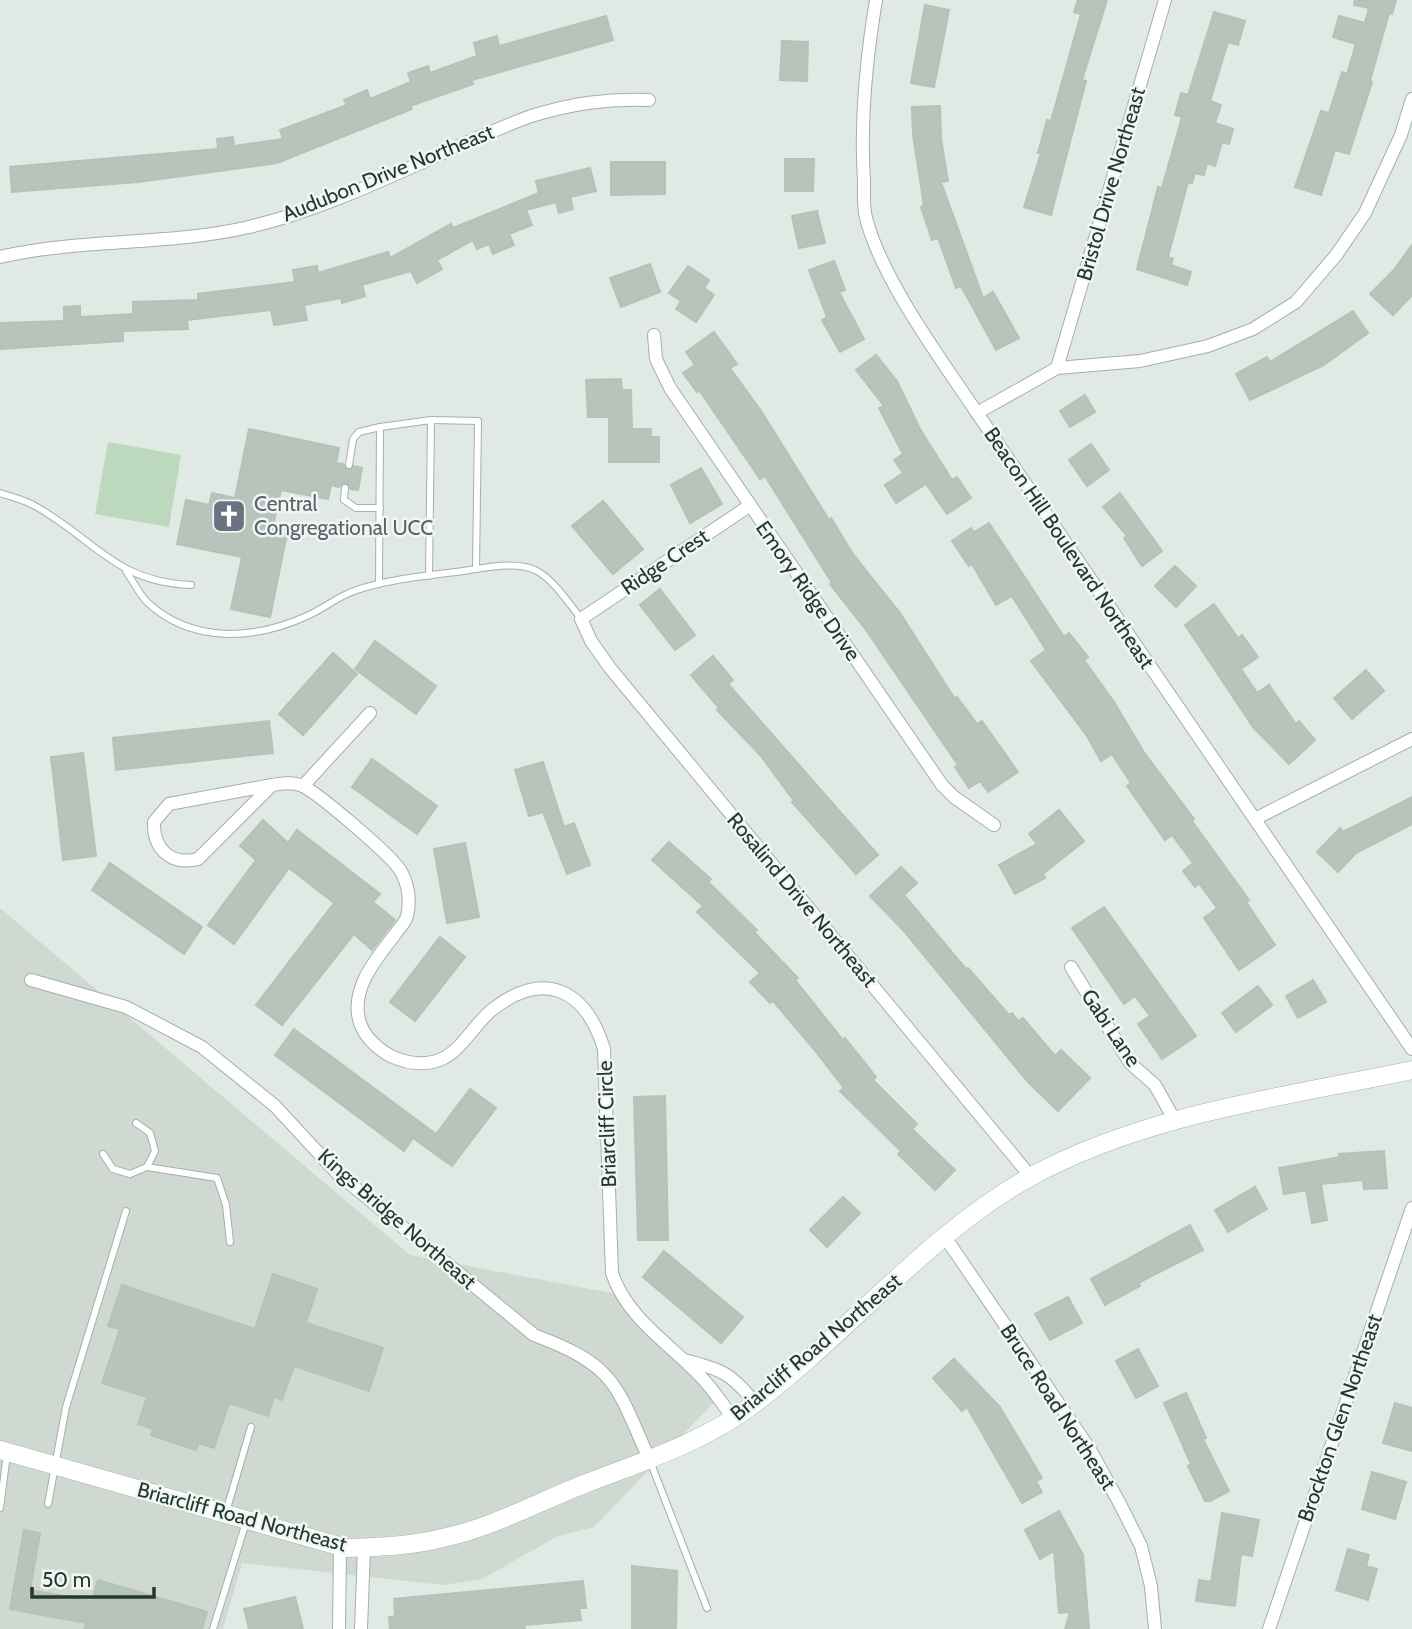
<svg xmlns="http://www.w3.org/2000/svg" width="1412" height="1629" font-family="Cabin,sans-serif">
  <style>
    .built { fill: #cfd9d2 }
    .green { fill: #bcd8bd }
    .building { fill: #b6c4bc; stroke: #b4c2b9; stroke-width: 2 }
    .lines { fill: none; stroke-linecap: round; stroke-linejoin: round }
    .service-casing { stroke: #a4b0aa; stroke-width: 8 }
    .minor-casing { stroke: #a4b0aa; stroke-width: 14 }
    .secondary-casing { stroke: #a1b4a9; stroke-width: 19 }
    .service { stroke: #fff; stroke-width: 6 }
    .minor { stroke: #fff; stroke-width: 12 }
    .secondary { stroke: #fff; stroke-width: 18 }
    .labels { text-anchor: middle; stroke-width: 5; stroke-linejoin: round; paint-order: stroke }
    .street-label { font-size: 21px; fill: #23382e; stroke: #f0f6f2 }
    .worship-label { font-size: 21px; fill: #5b616d; stroke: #f0f6f2; text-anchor: start }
  </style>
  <rect width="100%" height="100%" fill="#e0e9e4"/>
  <polygon class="built" points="0,908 410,1255 617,1294 721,1395 594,1527 558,1536 482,1579 443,1585 242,1563 223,1629 0,1629"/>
  <polygon class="green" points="108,442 181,455 169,527 95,514"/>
  <g class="building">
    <polygon points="1078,0 1107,0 1082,80 1086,81 1051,215 1024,207 1041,153 1038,153 1047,120 1051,121 1081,14 1074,12"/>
    <polygon points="1355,0 1396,0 1392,14 1389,13 1370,81 1372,82 1349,154 1335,150 1321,195 1295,187 1321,111 1329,113 1342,72 1347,74 1356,44 1333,37 1339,16 1365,23 1369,8 1354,5"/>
    <polygon points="925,5 949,10 934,87 911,83"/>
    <polygon points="1214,12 1245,21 1238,45 1228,42 1210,101 1221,105 1215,123 1233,129 1229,144 1222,142 1215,166 1207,163 1204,175 1195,173 1192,183 1188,182 1168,257 1173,259 1171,265 1191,272 1187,285 1137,269 1158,187 1162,188 1182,117 1175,115 1181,93 1188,95"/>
    <polygon points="606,16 613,40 472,80 473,84 410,106 412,109 277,163 138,182 12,192 10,167 218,149 217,139 233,137 234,146 283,139 280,130 347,105 344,100 367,90 370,99 411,82 408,73 428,66 430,73 477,56 474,43 497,36 499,46"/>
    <polygon points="782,41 808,42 807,81 780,80"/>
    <polygon points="940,106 941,139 948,181 941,182 983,298 993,292 1019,338 996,350 961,286 956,288 938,238 932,240 921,207 924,206 913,135 912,107"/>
    <polygon points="785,159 814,159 813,191 785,191"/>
    <polygon points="611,162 665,162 665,194 611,195"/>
    <polygon points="590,168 596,191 570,197 573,209 559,213 556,202 526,210 532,225 509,234 514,245 493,254 489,244 477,249 473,240 437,260 442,269 417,283 411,271 362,285 365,296 342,303 341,298 304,305 307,320 274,325 271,310 187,320 188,329 123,331 123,341 0,349 0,323 64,321 64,307 80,306 80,317 133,314 133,302 198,300 198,294 295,282 293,270 317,266 318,273 388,252 390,258 451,224 453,228 539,193 536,181"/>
    <polygon points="817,211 825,243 799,248 792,216"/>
    <polygon points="1412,245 1412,295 1393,315 1370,294 1394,270"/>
    <polygon points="834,261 845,290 839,292 864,339 840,352 822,320 827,317 809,270"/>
    <polygon points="650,264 660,292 621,307 610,278"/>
    <polygon points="688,266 709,280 704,288 714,295 696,322 676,309 681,301 669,293"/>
    <polygon points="1353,311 1368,333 1324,365 1250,400 1236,374 1267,357 1270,362"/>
    <polygon points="714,332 737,364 730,368 761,411 829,520 831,518 853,554 900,613 955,699 957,697 977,724 982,721 1018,772 988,792 980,781 969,788 955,767 958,765 866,630 830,584 832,583 765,476 760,479 699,390 697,392 683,373 695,365 686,352"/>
    <polygon points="876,355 897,381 920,429 952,480 957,477 971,498 947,514 926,484 896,503 885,485 903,473 894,460 903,454 879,408 884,406 856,370"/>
    <polygon points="621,379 622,390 631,390 632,429 651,429 651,437 659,437 659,462 609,462 609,417 588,417 586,380"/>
    <polygon points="1085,395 1095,412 1070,427 1060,411"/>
    <polygon points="249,429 339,448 336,463 343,464 347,470 354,466 362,468 358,490 351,489 346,482 339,487 331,485 328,499 281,490 273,526 288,529 270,617 231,609 242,557 177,544 186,500 209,505 212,493 235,498"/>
    <polygon points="1091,444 1109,470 1087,486 1069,460"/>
    <polygon points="701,468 722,504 690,523 671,485"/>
    <polygon points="1120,493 1162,551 1142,566 1124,538 1127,536 1103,507"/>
    <polygon points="603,501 643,549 613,574 572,526"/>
    <polygon points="989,523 1064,637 1069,633 1088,657 1084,660 1114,702 1145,754 1194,819 1192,821 1249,900 1246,902 1275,945 1239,970 1204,918 1217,908 1199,883 1195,887 1183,871 1193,863 1172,835 1165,840 1127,786 1131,783 1112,754 1101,761 1087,736 1031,661 1046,650 1012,596 996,605 972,564 969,566 952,541 971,528 974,532"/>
    <polygon points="1175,566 1196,586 1176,607 1155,586"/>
    <polygon points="660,589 695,635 675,650 640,605"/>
    <polygon points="1214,604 1238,638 1242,635 1258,657 1241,669 1257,693 1269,685 1296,724 1299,721 1315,740 1289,764 1253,727 1185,625"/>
    <polygon points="375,641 436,686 416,714 355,669"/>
    <polygon points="333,653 357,674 303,735 279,714"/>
    <polygon points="713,656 733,680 728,684 878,855 856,874 792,802 794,801 761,756 717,710 719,708 691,675"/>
    <polygon points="1366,670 1384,691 1352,719 1334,698"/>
    <polygon points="269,721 273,753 116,770 113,738"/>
    <polygon points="83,753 96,856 63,860 51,757"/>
    <polygon points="372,759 437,806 417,834 352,787"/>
    <polygon points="543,762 564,827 574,823 590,865 567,874 543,812 529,816 515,770"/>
    <polygon points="1412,797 1412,824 1356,853 1338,872 1317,852 1340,828 1343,832"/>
    <polygon points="1059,810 1084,841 1043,874 1045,878 1015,894 999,865 1037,844 1029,834"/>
    <polygon points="263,820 288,843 297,830 380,894 373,902 395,920 372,950 354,934 282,1025 256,1005 334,903 289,868 234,944 208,925 256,860 240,846"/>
    <polygon points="669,842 711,879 708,882 757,930 754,932 798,978 795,980 843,1040 845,1038 876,1077 873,1080 917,1124 912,1129 955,1170 935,1190 898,1154 901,1151 840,1091 844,1088 813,1048 773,1001 770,1003 750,982 760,973 697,912 703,906 652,860"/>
    <polygon points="465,843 479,917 447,923 434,849"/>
    <polygon points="110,863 202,927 184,954 92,890"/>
    <polygon points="901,867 917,883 904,895 966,969 968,968 1009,1015 1012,1013 1018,1021 1023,1018 1055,1056 1061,1050 1090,1078 1058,1111 1028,1082 904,931 870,896"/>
    <polygon points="1104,907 1196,1036 1162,1059 1138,1024 1150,1016 1135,996 1124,1004 1072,928"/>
    <polygon points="440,937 465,957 415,1021 390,1002"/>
    <polygon points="1313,980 1326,1002 1298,1018 1286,996"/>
    <polygon points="1258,986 1272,1005 1236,1032 1222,1013"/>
    <polygon points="294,1029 436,1134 470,1089 496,1108 452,1166 413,1138 404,1151 275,1055"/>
    <polygon points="665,1096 668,1240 638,1240 634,1097"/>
    <polygon points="1384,1151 1387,1188 1364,1189 1363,1180 1321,1184 1327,1220 1312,1223 1306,1190 1284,1194 1279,1168 1340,1157 1339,1154"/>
    <polygon points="1255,1187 1267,1209 1228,1232 1215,1210"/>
    <polygon points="843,1197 860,1213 827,1247 810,1230"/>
    <polygon points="1190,1225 1203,1250 1138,1283 1140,1286 1105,1305 1091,1279"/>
    <polygon points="664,1251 743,1317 721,1343 643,1277"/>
    <polygon points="273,1274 317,1289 306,1323 383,1348 369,1391 294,1366 282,1400 274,1397 268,1416 229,1403 214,1448 199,1443 196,1450 151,1435 153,1429 138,1424 147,1397 102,1383 120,1329 108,1326 122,1285 255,1329"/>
    <polygon points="1068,1297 1082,1323 1050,1340 1035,1314"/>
    <polygon points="1138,1349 1158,1386 1136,1398 1116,1361"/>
    <polygon points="954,1359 1000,1407 1042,1478 1036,1481 1042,1492 1022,1503 967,1407 962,1411 933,1378"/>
    <polygon points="1186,1393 1206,1438 1203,1439 1229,1491 1210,1501 1205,1501 1188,1466 1191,1464 1164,1403"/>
    <polygon points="1395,1403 1412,1408 1412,1451 1383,1443"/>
    <polygon points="1372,1472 1406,1482 1395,1519 1362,1509"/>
    <polygon points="1059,1511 1083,1555 1089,1629 1065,1629 1070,1612 1059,1613 1054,1551 1040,1559 1025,1530"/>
    <polygon points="1222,1513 1259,1520 1252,1556 1241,1554 1235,1606 1196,1601 1199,1580 1211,1582"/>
    <polygon points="24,1530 40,1533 30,1590 92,1601 98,1580 207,1612 202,1629 84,1629 86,1623 10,1609"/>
    <polygon points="1348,1549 1369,1555 1366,1566 1377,1569 1368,1600 1336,1590"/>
    <polygon points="632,1566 677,1571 676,1629 632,1629"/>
    <polygon points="583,1581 586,1608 579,1608 581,1620 525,1625 525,1629 390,1629 389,1617 395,1616 394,1599"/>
    <polygon points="295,1597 303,1629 249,1629 244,1609"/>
  </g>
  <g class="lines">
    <g class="service-casing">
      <g id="service">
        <polyline points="431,420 478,421 476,569"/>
        <polyline points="349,465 353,439 359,432 380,427"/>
        <polyline points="345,488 344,500 356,508 380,508"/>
        <path d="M0 493C12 497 25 500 35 506 96 540 115 582 191 585"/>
        <path d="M126 571C133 581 139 594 147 602 192 644 254 640 307 616 323 609 337 597 354 591 390 578 431 576 469 570 489 567 519 561 537 571 555 581 568 603 581 618"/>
        <polyline points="379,584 380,427 431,420 429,576"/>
        <polyline points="103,1154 113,1169 130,1174 147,1167 155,1151 150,1133 136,1123"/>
        <polyline points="147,1167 217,1178 226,1205 230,1242"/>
        <polyline points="650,1461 707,1608"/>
        <polyline points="48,1504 66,1407 126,1211"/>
        <polyline points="0,1508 7,1454"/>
        <polyline points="226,1512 251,1427"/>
        <polyline points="213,1629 246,1522"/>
      </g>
    </g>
    <g class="minor-casing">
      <g id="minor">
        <path d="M876 0C866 60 860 120 864 181 864 193 863 207 866 218 882 280 941 359 977 413L1412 1049"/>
        <path d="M0 257C82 238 167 246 249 227 347 204 437 151 531 116 571 104 607 98 649 100"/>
        <polyline points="654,335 656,359 670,388 942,785 954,797 994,825"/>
        <polyline points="1057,368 1165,0"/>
        <polyline points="977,413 1057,368 1140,361 1208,346 1253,329 1296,302 1337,254 1365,213 1401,135 1412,99"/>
        <polyline points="749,506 581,619 591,641 610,668 1031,1177"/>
        <path d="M272 785C282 783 294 782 303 786 320 795 390 854 400 870 408 883 411 900 407 916 406 922 399 928 396 933 377 958 349 989 360 1023 365 1038 380 1051 393 1057 409 1064 427 1066 444 1058 463 1048 476 1022 493 1009 545 969 586 990 604 1049L612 1273C627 1319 672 1345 703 1379 714 1391 724 1406 733 1418"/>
        <path d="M272 785 198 859C170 866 153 848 154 822L169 804Z"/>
        <polyline points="303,786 370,713"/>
        <polyline points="1255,819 1412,739"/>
        <polyline points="1071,967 1130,1063 1155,1085 1175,1121"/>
        <path d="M31 980 126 1007 202 1047 275 1106 337 1173 534 1335C617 1366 616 1385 650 1461"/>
        <polyline points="945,1237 1089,1448 1119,1502 1141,1546 1151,1586 1155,1629"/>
        <path d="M684 1360C721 1369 731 1373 755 1403"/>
        <polyline points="339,1629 340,1546"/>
        <polyline points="361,1629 364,1548"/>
        <polyline points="1269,1629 1412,1208"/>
      </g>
    </g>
    <g class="secondary-casing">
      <path id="secondary" d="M0 1450 346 1548C380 1547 413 1546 447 1537 495 1526 540 1501 587 1483 644 1461 704 1442 754 1404 847 1334 931 1231 1032 1176 1148 1113 1285 1097 1412 1070"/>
    </g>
    <use href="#service" class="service"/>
    <use href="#minor" class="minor"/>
    <use href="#secondary" class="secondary"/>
  </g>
  <defs>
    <g id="church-square" transform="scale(1.75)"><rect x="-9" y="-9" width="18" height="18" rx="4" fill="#6b7280" stroke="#f0f6f2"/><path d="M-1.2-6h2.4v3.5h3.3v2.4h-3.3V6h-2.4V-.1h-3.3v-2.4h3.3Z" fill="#fff"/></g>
  </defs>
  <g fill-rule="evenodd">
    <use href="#church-square" x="229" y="516"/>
  </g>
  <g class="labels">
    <g class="street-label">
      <text transform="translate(388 173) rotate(-22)" y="7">Audubon Drive Northeast</text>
      <text transform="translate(1111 184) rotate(-74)" y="7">Bristol Drive Northeast</text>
      <text transform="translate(1069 548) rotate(56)" y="7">Beacon Hill Boulevard Northeast</text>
      <text transform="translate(665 562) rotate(-34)" y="7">Ridge Crest</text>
      <text transform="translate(808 591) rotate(55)" y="7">Emory Ridge Drive</text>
      <text transform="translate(802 900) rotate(50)" y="7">Rosalind Drive Northeast</text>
      <text transform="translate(1111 1028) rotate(56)" y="7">Gabi Lane</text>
      <text transform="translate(607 1124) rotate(-92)" y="7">Briarcliff Circle</text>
      <text transform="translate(397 1219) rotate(41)" y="7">Kings Bridge Northeast</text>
      <text transform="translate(816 1347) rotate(-40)" y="7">Briarcliff Road Northeast</text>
      <text transform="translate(1058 1407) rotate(57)" y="7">Bruce Road Northeast</text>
      <text transform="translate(1340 1418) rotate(-71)" y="7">Brockton Glen Northeast</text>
      <text transform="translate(242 1517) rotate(15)" y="7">Briarcliff Road Northeast</text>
    </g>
    <g class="worship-label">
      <text x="254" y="511">Central<tspan x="254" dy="24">Congregational UCC</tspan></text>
    </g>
  </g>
  <path d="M32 1587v10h122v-10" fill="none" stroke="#23382e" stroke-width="3.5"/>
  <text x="42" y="1587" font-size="21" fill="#23382e" stroke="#f0f6f2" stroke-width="5" paint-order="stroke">50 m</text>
</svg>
